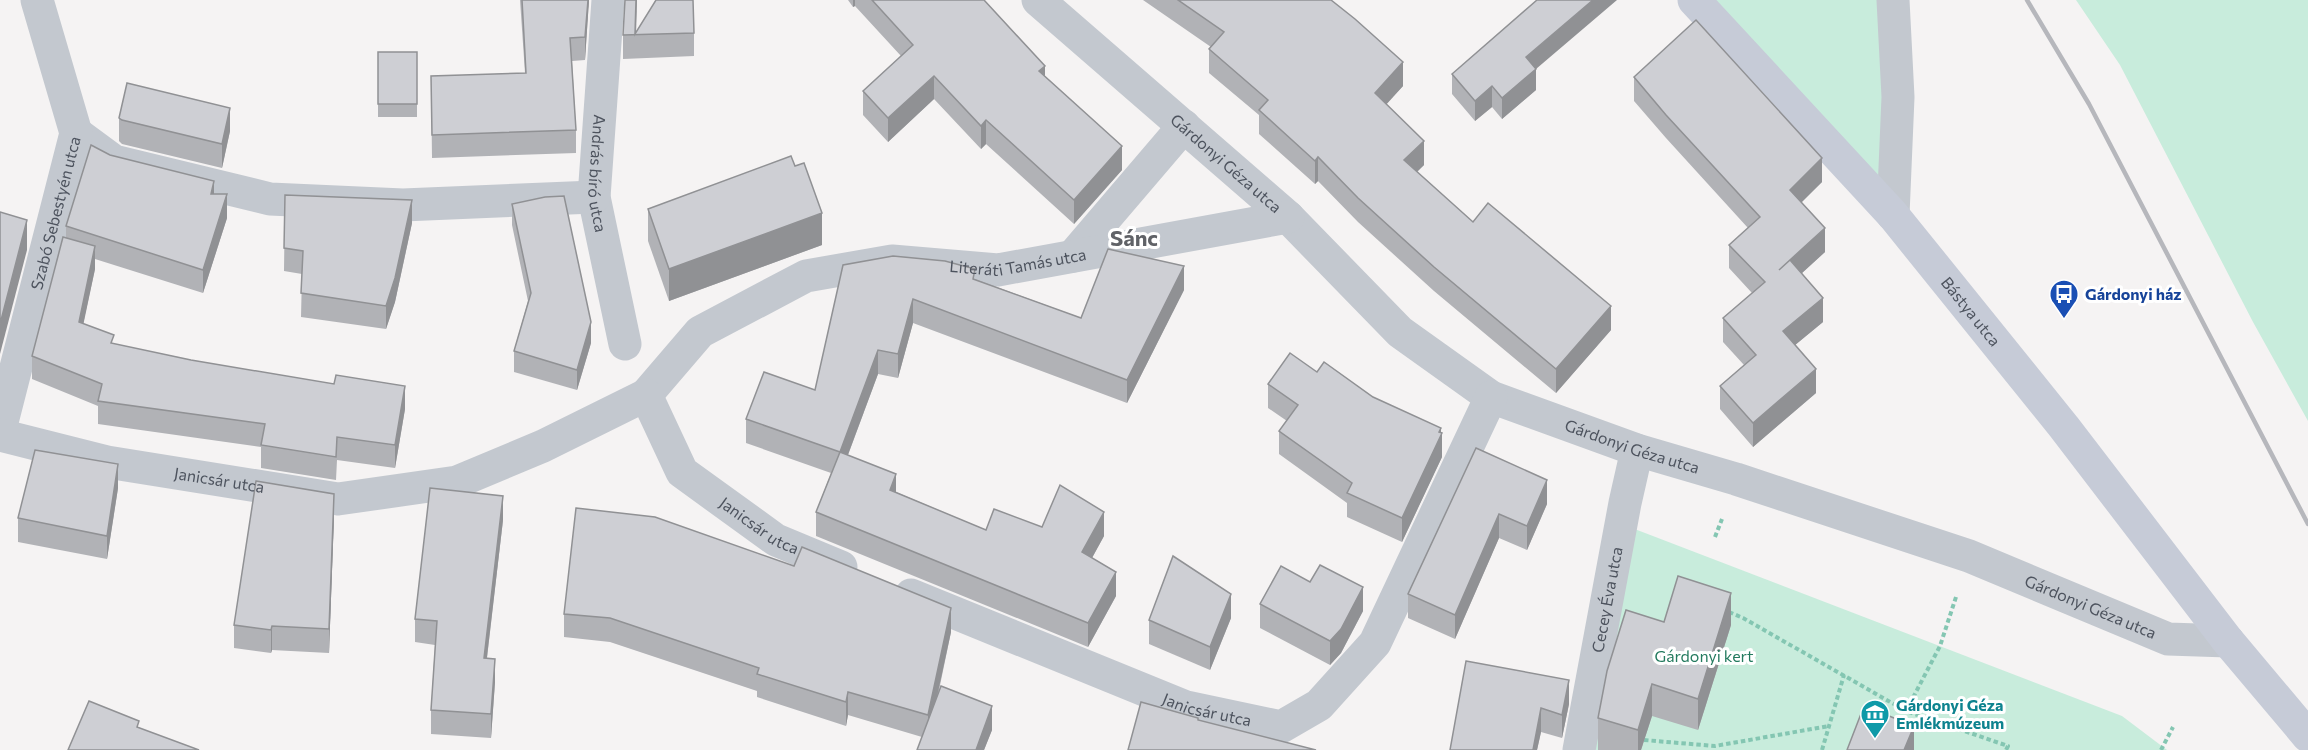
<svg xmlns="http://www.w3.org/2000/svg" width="2308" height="750" font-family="Commissioner,sans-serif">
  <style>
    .green { fill: #c8ecdc }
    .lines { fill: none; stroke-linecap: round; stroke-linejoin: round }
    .path { stroke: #84c6b2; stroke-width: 4; stroke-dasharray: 4.5 3; stroke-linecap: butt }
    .street { stroke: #c3c8cf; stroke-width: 33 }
    .secondary { stroke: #c6cbd7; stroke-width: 33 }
    .rail { stroke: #b6b7bc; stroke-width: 4.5 }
    .wall { fill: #b1b2b6 }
    .shaded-wall { fill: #909194 }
    .building { fill: #cecfd4; stroke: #909194; stroke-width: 1.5 }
    .labels { text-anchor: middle; stroke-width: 6; stroke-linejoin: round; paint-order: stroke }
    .street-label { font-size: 16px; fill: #4d535e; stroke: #fff }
    .transit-label { font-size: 16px; font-weight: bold; fill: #164399; stroke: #fff; text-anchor: start }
    .park-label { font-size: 16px; fill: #237a5e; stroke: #fff }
    .culture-label { font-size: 16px; font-weight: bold; fill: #0d838f; stroke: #fff; text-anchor: start }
    .district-label { font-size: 22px; font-weight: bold; fill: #606267; stroke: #fff }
  </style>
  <rect width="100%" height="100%" fill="#f5f3f3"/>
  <g class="green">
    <polygon points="1694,0 1893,0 1893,215"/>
    <polygon points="2076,0 2308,0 2308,421 2253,322 2120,65"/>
    <polygon points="1632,528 2122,716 2167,750 1593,750"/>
  </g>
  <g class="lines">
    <g class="path">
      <polyline points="1715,537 1722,519"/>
      <polyline points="1956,597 1940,646 1906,711 2008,746 2006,750"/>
      <polyline points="1729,612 1743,618 1906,711"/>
      <polyline points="1644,740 1715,746 1829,726"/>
      <polyline points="1822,750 1844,675"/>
      <polyline points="2161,750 2173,727"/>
    </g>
    <g class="street">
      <path id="s1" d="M608 0 594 197 625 344"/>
      <path id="s2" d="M1038 0 1288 217 1400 332 1491 397 1637 450 1736 479 1969 556 2168 639 2228 641"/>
      <polyline points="1893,0 1898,97 1893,215"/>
      <polyline points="76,133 114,161 270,199 403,205 594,197"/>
      <polyline points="1073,256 1184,126"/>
      <path id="s3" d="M646 395 700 332 806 276 892 261 998 270 1288 217"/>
      <path id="s4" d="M0 430 76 133 37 0"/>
      <path id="s5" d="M0 435 107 462 338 499 457 482 543 446 646 395 682 472 776 540 841 567"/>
      <path id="s6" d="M911 595 1186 707 1281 727 1319 705 1375 643 1491 397"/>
      <path id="s7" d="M1579 750 1625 503 1637 450"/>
    </g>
    <path class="secondary" id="s8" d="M1694 0 1893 215 2064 427 2228 641 2308 736"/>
    <polyline class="rail" points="2027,0 2089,104 2308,524"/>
  </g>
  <g class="wall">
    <polygon points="520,0 589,0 585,60 572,61 576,130 576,153 432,158 431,76 525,73"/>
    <polygon points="848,0 984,0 1045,76 1122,170 1074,224 986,144 981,149 934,99 888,142 863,115 863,91 901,56 855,6 853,7"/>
    <polygon points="1143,0 1331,0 1403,86 1386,104 1424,165 1417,172 1473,222 1611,330 1556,393 1434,291 1358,222 1318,181 1315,184 1259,134 1259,115 1209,73 1209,49 1211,47"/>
    <polygon points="636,32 694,33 694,56 623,59 623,35"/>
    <rect x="378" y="52" width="39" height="65"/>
    <polygon points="1536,69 1536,90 1502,119 1492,107 1475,121 1452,94 1452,74"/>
    <polygon points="1634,77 1822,182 1801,202 1825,252 1802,273 1823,322 1795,345 1816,393 1753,447 1720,409 1720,386 1744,365 1723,342 1723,318 1752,293 1729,268 1729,245 1748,228 1666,138 1634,101"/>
    <polygon points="119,118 230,131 222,168 122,144 119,141"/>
    <polygon points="110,155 214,194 227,218 203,293 95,259 95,269 83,324 114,344 405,409 395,468 337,460 336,480 261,468 261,447 98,424 98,406 32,379 32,356 66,238 66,226"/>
    <polygon points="795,166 822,245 669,301 648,241 648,209"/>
    <polygon points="285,195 412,223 395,302 386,329 301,317 302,274 284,271"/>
    <polygon points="512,204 591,343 577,390 514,372 514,351 528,301 512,225"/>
    <polygon points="843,265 975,279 1081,318 1184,290 1127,403 913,323 898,378 878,374 848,455 896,492 986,530 1042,527 1104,536 1092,558 1116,596 1088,647 816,536 816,512 831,473 746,443 746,419 815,390"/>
    <polygon points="1317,372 1373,397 1441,432 1442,457 1402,542 1347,517 1347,503 1279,454 1279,431 1287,421 1268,408 1268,384"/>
    <polygon points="1476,448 1547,504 1527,550 1499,538 1455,639 1408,618 1408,594"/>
    <polygon points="118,488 107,559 18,542 18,518"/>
    <polygon points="334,517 329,653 272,650 271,653 234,648 234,625"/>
    <polygon points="503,520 487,658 495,682 491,738 431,734 431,710 435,645 415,642 415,619"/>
    <polygon points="1310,582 1363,611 1341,653 1330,665 1260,628 1260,604"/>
    <polygon points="564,614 951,632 938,695 992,730 984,750 917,750 922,737 848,715 846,726 757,697 757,691 610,642 564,637"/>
    <polygon points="1231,618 1210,670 1149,644 1149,620"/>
    <polygon points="1664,622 1731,625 1698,730 1652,716 1641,750 1598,750 1598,718"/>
    <polygon points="1466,661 1569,704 1562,738 1541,732 1537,750 1450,750"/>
  </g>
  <g class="shaded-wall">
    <polygon points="588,0 589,0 585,60 585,37"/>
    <polygon points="636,0 637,0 636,35 635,35"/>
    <polygon points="853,0 855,0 855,6 853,7"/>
    <polygon points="1593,0 1617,0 1536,69 1536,90 1502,119 1502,98 1526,57"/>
    <polygon points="1403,62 1403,86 1375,117 1375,93"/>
    <polygon points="1045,66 1045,90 1039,71"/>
    <polygon points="934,76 934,99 888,142 888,118"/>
    <polygon points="1492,86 1492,107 1475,121 1475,101"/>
    <polygon points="230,108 230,131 222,168 222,144"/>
    <polygon points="986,120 986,144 981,149 981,126"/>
    <polygon points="1424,141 1424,165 1404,184 1404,160"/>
    <polygon points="1122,146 1122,170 1074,224 1074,200"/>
    <polygon points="1318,157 1318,181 1315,184 1315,161"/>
    <polygon points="1822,158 1822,182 1790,214 1790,190"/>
    <polygon points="214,181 214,205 211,194"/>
    <polygon points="227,194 227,218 203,293 203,270"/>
    <polygon points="412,200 412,223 395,302 386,329 386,306"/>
    <polygon points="822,213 822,245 669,301 669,269"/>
    <polygon points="27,220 27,250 0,354 0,324"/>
    <polygon points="1825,228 1825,252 1779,294 1779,270"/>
    <polygon points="95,246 95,269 79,345 79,322"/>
    <polygon points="1184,266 1184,290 1127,403 1127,380"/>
    <polygon points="1823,298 1823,322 1783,355 1783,331"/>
    <polygon points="913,299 913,323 898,378 898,354"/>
    <polygon points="1611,306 1611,330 1556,393 1556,369"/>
    <polygon points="591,322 591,343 577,390 577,370"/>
    <polygon points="878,350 878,374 840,476 840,452"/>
    <polygon points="1816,369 1816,393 1753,447 1753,423"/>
    <polygon points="405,386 405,409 395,468 395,445"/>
    <polygon points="1441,428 1441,435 1442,433 1442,457 1402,542 1402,518"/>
    <polygon points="118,464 118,488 107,559 107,536"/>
    <polygon points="896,474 896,498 890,490"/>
    <polygon points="1547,480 1547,504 1527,550 1527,526"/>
    <polygon points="334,494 334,517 329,653 329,629"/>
    <polygon points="503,496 503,520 484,682 484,658"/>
    <polygon points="1104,512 1104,536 1082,576 1082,552"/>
    <polygon points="1499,514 1499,538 1455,639 1455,615"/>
    <polygon points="1116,572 1116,596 1088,647 1088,623"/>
    <polygon points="1363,587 1363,611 1341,653 1330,665 1330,641"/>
    <polygon points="1731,593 1731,625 1698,730 1698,699"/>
    <polygon points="1231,594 1231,618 1210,670 1210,647"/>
    <polygon points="951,608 951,632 928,738 928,715"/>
    <polygon points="272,626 272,650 271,653 271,630"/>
    <polygon points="495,659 495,682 491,738 491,714"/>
    <polygon points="1569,680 1569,704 1562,738 1562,715"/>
    <polygon points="1652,684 1652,716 1641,750 1638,750 1638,730"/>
    <polygon points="848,692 848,715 846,726 846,702"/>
    <polygon points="992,706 992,730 984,750 976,750"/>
    <polygon points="1541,708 1541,732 1537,750 1533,750"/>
    <polygon points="1914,726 1914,750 1904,750"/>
  </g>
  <g class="building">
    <polygon points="522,0 588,0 585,37 570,38 576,130 432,135 431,76 526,73"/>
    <polygon points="625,0 636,0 635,34 656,0 693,0 694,33 623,35"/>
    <polygon points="872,0 984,0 1045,66 1039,71 1122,146 1074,200 986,120 981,126 934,76 888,118 863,91 913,45"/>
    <polygon points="1178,0 1331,0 1355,19 1403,62 1375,93 1424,141 1404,160 1473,222 1488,203 1611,306 1556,369 1434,267 1358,198 1318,157 1315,161 1259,110 1268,100 1209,49 1224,32"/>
    <polygon points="1537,0 1593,0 1526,57 1536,69 1502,98 1492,86 1475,101 1452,74"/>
    <polygon points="1696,20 1822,158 1790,190 1825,228 1779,270 1790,260 1823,298 1783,331 1816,369 1753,423 1720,386 1756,355 1723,318 1765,282 1729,245 1760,217 1666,115 1634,77"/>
    <rect x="378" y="52" width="39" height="52"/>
    <polygon points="127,83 230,108 222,144 122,120 119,118"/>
    <polygon points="91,145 110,155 214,181 211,194 227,194 203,270 66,226"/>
    <polygon points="791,156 795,166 804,163 822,213 669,269 648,209"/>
    <polygon points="285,195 412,200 395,278 386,306 301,293 303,251 284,248"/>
    <polygon points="564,196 591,322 577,370 514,351 531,293 512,204 545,197"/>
    <polygon points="0,212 27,220 0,324"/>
    <polygon points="63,237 95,246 79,322 114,335 111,343 191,360 334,384 336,375 405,386 395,445 337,437 336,457 261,445 265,424 98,401 102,384 32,356"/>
    <polygon points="1108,249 1184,266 1127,380 913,299 898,354 878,350 840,452 746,419 764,372 815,390 843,265 893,256 945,261 975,269 973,279 1081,318"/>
    <polygon points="1290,353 1317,372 1324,362 1373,397 1441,428 1439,432 1442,433 1402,518 1347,493 1352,483 1279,431 1298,405 1268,384"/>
    <polygon points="1476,448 1547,480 1527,526 1499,514 1455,615 1408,594"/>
    <polygon points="35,450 118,464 107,536 18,518"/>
    <polygon points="840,452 896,474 890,490 986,530 994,509 1042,527 1060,485 1104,512 1082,552 1116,572 1088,623 816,512"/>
    <polygon points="256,481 334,494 329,629 272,626 271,630 234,625"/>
    <polygon points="430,488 503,496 484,658 495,659 491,714 431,710 437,621 415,619"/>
    <polygon points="576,508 655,517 794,566 802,547 951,608 928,715 848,692 846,702 757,674 759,668 610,618 564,614"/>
    <polygon points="1173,556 1231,594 1210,647 1149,620"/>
    <polygon points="1320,565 1363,587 1341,629 1330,641 1260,604 1281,566 1310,582"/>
    <polygon points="1678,576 1731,593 1698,699 1652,684 1638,730 1598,718 1607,671 1626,610 1664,622"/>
    <polygon points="1466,661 1569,680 1562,715 1541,708 1533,750 1450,750"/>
    <polygon points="941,686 992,706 976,750 917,750"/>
    <polygon points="89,701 139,721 137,727 199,750 68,750"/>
    <polygon points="1141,702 1198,718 1198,720 1316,750 1128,750"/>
    <polygon points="1864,706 1914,726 1904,750 1847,750"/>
  </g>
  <defs>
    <g id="bus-pin" transform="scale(1.5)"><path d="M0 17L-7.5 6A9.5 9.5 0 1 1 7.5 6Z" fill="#1a4fb4" stroke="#fff"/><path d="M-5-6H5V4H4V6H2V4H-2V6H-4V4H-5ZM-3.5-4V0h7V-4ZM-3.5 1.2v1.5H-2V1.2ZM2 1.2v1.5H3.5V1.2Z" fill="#fff"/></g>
    <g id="museum-pin" transform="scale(1.5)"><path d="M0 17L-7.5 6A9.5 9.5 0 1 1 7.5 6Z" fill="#0f9aa8" stroke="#fff"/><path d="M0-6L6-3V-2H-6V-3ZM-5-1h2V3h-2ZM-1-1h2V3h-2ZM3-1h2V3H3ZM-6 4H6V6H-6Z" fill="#fff"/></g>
  </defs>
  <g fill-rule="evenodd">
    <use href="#bus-pin" x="2064" y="294"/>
    <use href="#museum-pin" x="1875" y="714"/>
  </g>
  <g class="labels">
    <g class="street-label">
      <text dy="6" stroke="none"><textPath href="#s2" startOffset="249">Gárdonyi Géza utca</textPath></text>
      <text dy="6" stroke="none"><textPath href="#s1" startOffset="174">András bíró utca</textPath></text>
      <text dy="6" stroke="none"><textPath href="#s4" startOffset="224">Szabó Sebestyén utca</textPath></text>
      <text dy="6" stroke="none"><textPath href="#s3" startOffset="417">Literáti Tamás utca</textPath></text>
      <text dy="6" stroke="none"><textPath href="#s8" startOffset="417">Bástya utca</textPath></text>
      <text dy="6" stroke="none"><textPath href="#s2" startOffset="753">Gárdonyi Géza utca</textPath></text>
      <text dy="6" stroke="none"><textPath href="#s5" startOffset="224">Janicsár utca</textPath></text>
      <text dy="6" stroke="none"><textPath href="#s5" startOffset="852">Janicsár utca</textPath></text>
      <text dy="6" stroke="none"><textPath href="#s7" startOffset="153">Cecey Éva utca</textPath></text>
      <text dy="6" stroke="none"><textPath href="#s2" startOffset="1239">Gárdonyi Géza utca</textPath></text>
      <text dy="6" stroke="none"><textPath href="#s6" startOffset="318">Janicsár utca</textPath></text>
    </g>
    <g class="transit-label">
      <text x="2085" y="300">Gárdonyi ház</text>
    </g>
    <g class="park-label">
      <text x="1704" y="662">Gárdonyi kert</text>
    </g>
    <g class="culture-label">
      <text x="1896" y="711">Gárdonyi Géza<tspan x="1896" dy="18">Emlékmúzeum</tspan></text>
    </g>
    <g class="district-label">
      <text x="1134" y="246">Sánc</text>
    </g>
  </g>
</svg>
